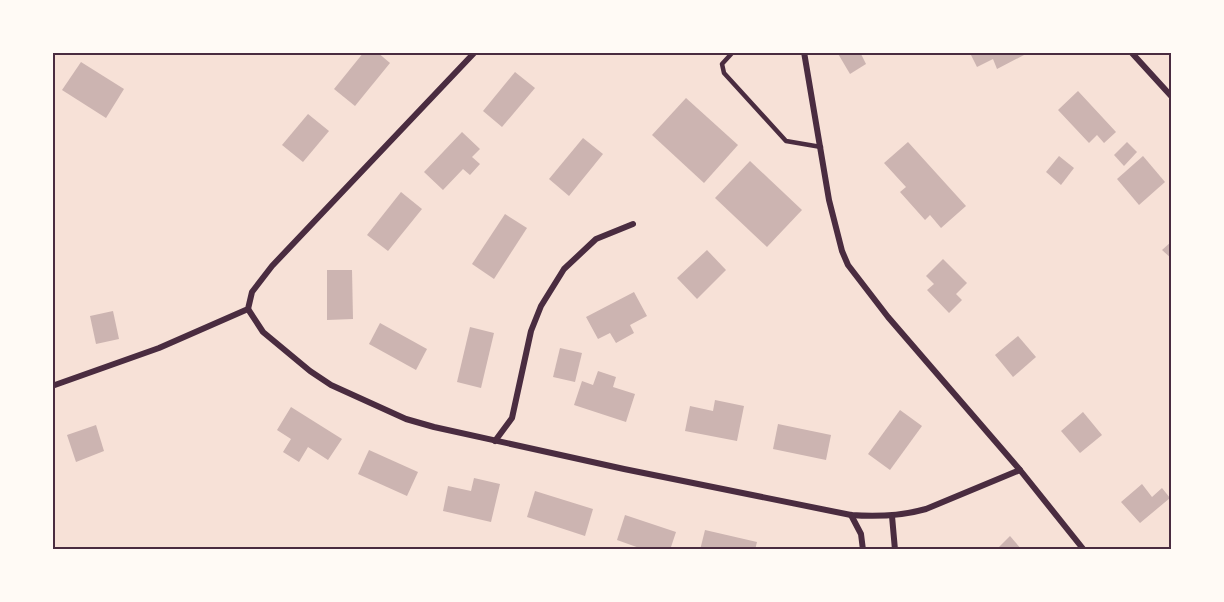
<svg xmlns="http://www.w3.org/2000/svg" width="1224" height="602" font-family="Spectral,serif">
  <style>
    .building { fill: #ccb4b1 }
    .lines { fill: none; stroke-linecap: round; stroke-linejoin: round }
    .service { stroke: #4a2c40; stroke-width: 4.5 }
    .minor { stroke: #4a2c40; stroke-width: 6 }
    .neatline { fill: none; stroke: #4a2c40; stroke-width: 2 }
  </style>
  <rect width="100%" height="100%" fill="#f7e1d7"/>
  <g class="building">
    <polygon points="364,52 377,52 390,63 355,106 334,89"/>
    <polygon points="837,52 860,52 866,64 850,74"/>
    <polygon points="972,52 1023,52 1024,55 997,69 993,59 977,67 970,53"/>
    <polygon points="81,62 124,89 106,118 62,90"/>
    <polygon points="515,72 535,88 502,127 483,111"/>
    <polygon points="1078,91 1116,132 1104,143 1097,135 1089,143 1058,110"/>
    <polygon points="686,98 738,145 704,183 652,135"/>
    <polygon points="308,114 329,131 303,162 282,145"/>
    <polygon points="462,132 480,149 472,157 480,164 470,175 463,169 443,190 424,172"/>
    <polygon points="583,138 603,154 569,196 549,179"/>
    <polygon points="908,142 966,206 941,228 930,215 925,220 900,192 906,187 884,163"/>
    <polygon points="1127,142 1137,152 1124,166 1114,155"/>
    <polygon points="1059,156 1074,168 1061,185 1046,172"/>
    <polygon points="1143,156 1165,182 1139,205 1117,179"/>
    <polygon points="750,161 802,210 767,247 715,198"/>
    <polygon points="401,192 422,209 388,251 367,235"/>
    <polygon points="505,214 527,228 494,279 472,264"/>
    <polygon points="1172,241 1172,259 1162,250"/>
    <polygon points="707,250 726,270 697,299 677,278"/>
    <polygon points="943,259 967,283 956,294 962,300 949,313 927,290 934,284 926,276"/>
    <polygon points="327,270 352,270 353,319 327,320"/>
    <polygon points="634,292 647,316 630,325 634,333 616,343 610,333 598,339 586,317"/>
    <polygon points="113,311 119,339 96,344 90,316"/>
    <polygon points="380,323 427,349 416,370 369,344"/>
    <polygon points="470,327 494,333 481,388 457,382"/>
    <polygon points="1018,336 1036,357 1013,377 995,355"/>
    <polygon points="560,348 582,353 575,382 553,377"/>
    <polygon points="598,371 616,377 613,387 635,394 626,422 574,405 582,381 593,385"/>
    <polygon points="715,400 744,406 737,441 685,431 690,406 713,411"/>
    <polygon points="291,407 342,439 328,460 308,447 299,462 283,452 291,439 277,430"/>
    <polygon points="900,410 922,426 890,470 868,454"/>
    <polygon points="1083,412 1102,435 1080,453 1061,431"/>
    <polygon points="778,424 831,435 826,460 773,449"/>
    <polygon points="96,425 104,451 76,462 67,435"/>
    <polygon points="369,450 418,472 407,496 358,474"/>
    <polygon points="474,478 500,484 491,522 443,511 448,486 471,491"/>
    <polygon points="1142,484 1152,497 1162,488 1170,498 1140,523 1121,502"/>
    <polygon points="535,491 593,509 585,536 527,517"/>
    <polygon points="625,515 676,532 670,550 645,550 617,540"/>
    <polygon points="705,530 757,542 755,550 700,550"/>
    <polygon points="1010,536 1022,550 996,550"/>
  </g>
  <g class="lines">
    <polyline class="service" points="733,52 722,64 724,73 786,141 821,147"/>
    <g class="minor">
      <polyline points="804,52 829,200 842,251 848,265 888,317 1020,470 1084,550"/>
      <polyline points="1131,52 1172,97"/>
      <path d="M248 309 263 332 310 371 331 385 406 419 434 427 624 469 851 515C877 517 901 516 926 509L1020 470"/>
      <polyline points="52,386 159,348 248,309 252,292 272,266 475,52"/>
      <polyline points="495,441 512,418 531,331 541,306 564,269 596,239 633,224"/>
      <polyline points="851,515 861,534 863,550"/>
      <polyline points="892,516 895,550"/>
    </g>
  </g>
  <rect width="1224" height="602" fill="none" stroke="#fffaf5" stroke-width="108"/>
  <rect x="54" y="54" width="1116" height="494" class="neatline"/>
</svg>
